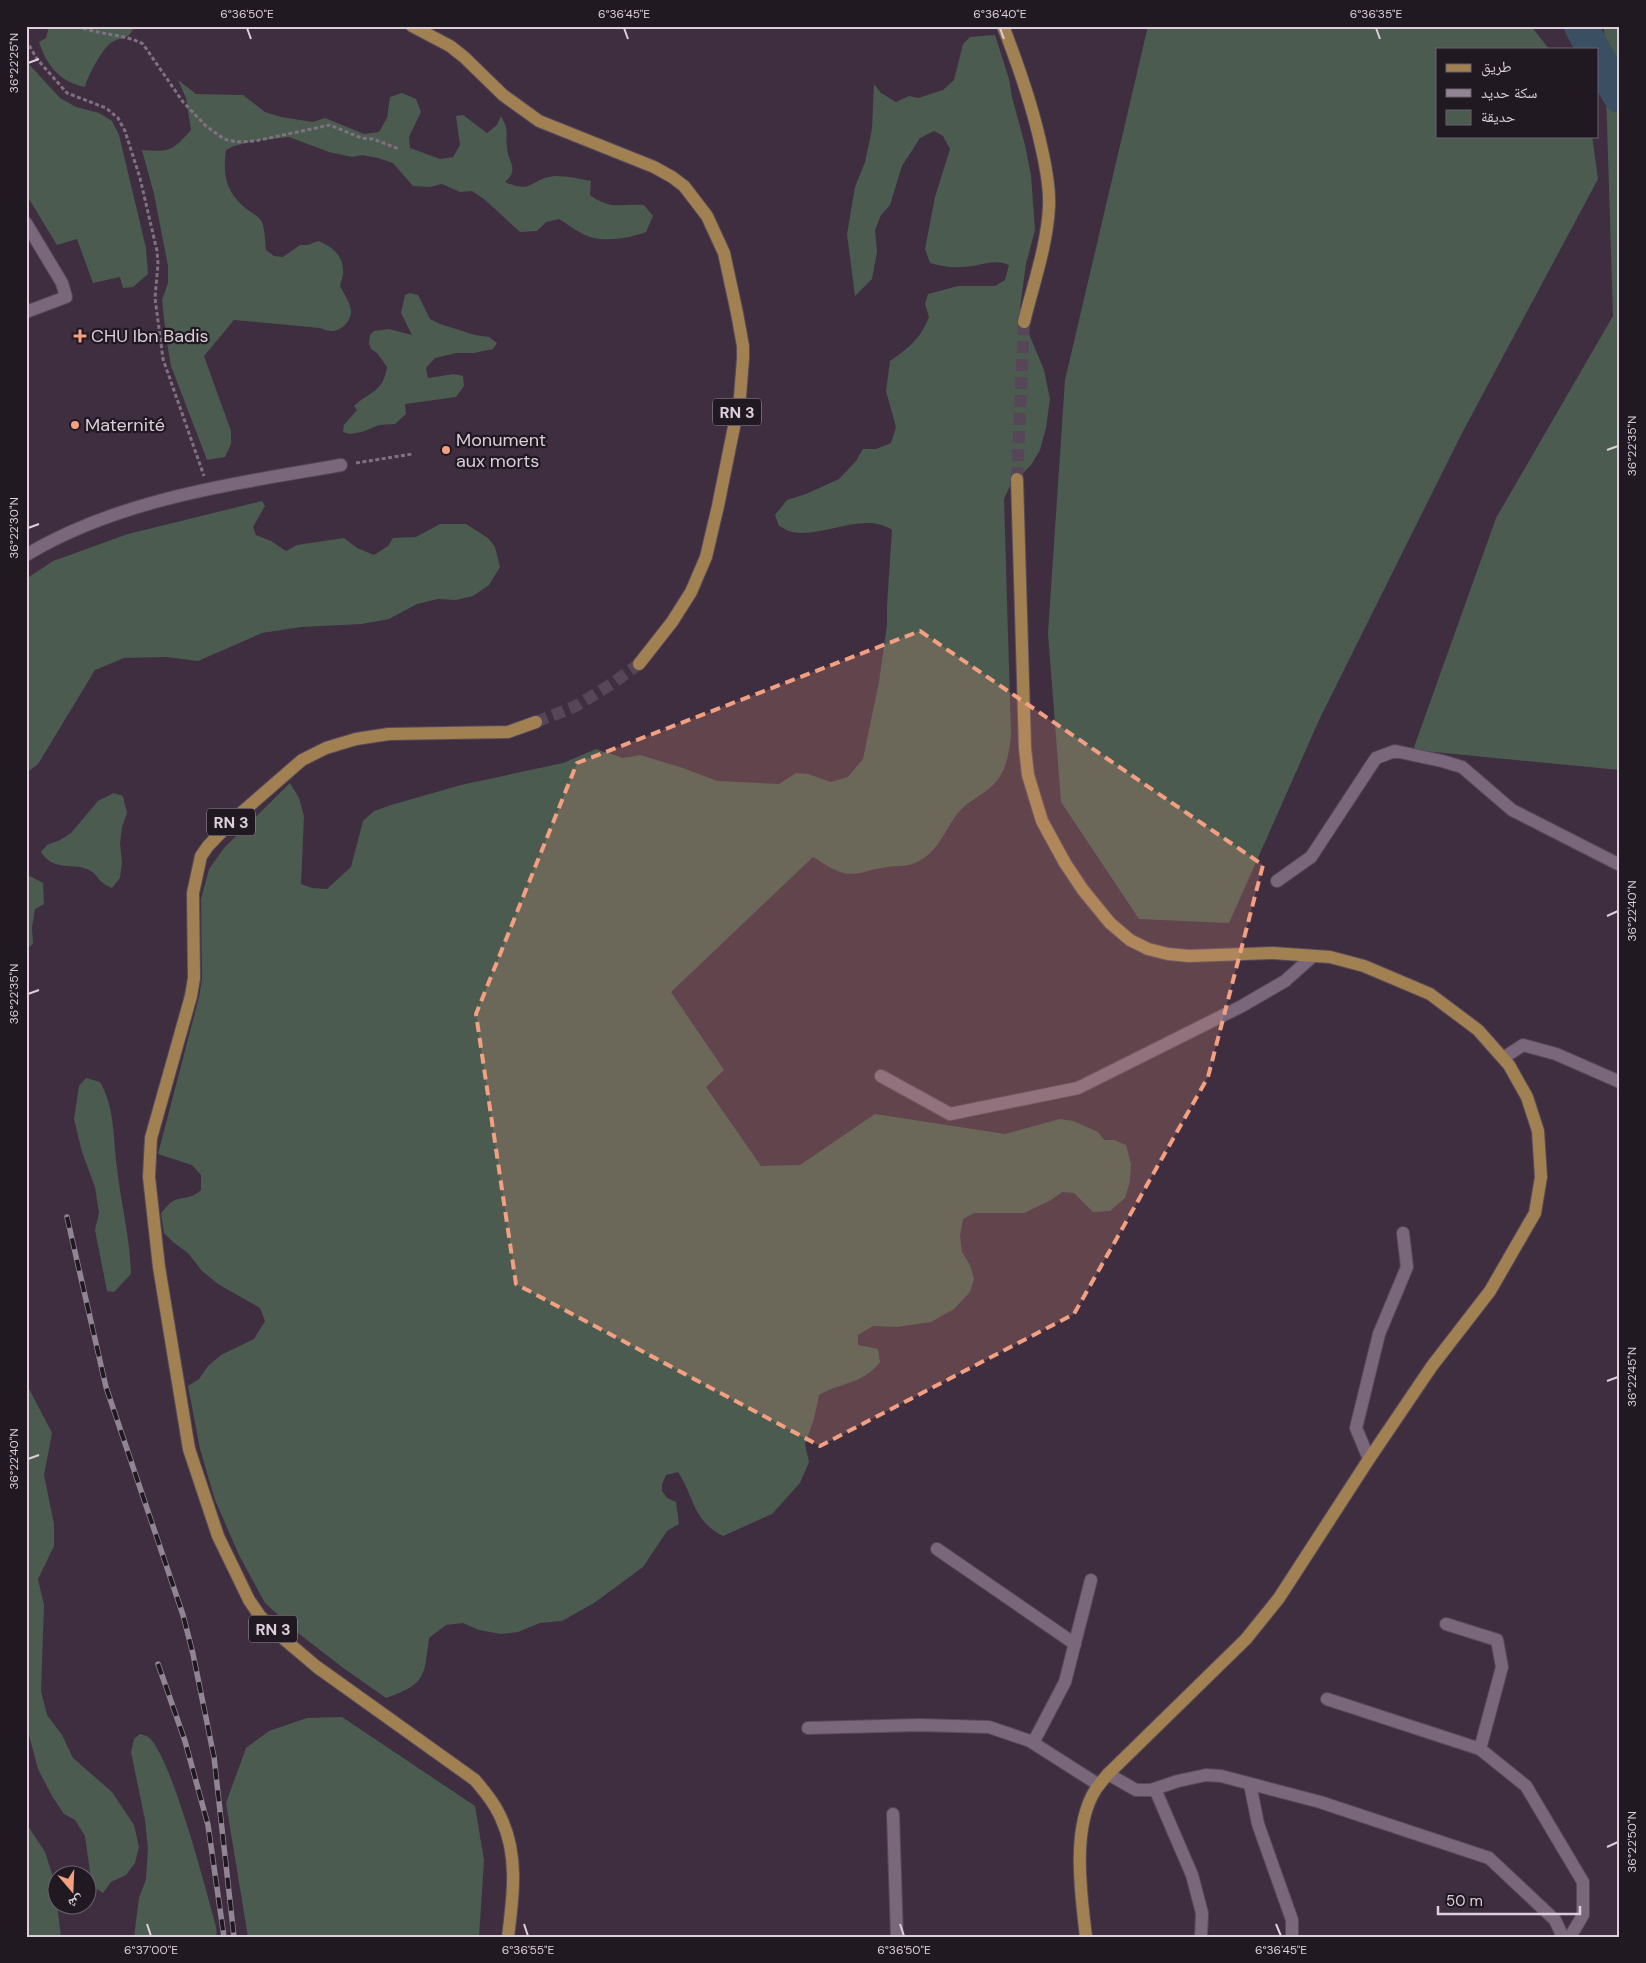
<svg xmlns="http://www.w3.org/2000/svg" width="1646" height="1963" font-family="'DM Sans','Noto Naskh Arabic',sans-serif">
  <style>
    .green { fill: #4b5b4f }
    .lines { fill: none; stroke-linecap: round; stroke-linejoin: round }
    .river { stroke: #3b4f63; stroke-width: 34 }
    .major-tunnel { stroke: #564657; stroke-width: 12; stroke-dasharray: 12 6; stroke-linecap: butt }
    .minor-casing { stroke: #584a59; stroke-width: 14 }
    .major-casing { stroke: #584a59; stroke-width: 14 }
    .path { stroke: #7f7180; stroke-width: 3; stroke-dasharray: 4 2.5; stroke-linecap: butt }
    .minor { stroke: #7a677c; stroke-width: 12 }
    .major { stroke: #a18152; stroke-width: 12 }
    .rail-casing { stroke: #928593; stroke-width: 5.5 }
    .rail { stroke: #211922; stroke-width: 4; stroke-dasharray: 11; stroke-linecap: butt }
    .marked { fill: #f2a081; fill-opacity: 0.2; stroke: #f2a081; stroke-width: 4; stroke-dasharray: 10 6; stroke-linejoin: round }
    .ticks { fill: none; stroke: #dacfdb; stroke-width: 2 }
    .poi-dot { fill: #f2a081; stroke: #211922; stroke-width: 2 }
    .labels { text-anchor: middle; stroke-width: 4.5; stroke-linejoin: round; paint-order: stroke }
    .shield { fill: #211922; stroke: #a298a4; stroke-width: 1 }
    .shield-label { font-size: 16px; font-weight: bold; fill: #dacfdb }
    .poi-label { font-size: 18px; fill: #dacfdb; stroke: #211922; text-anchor: start }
    .neatline { fill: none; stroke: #dacfdb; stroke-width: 2 }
    .ticks-label { font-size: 12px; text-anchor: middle; fill: #dacfdb }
  </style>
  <rect width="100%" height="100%" fill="#3f2e40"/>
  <g class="green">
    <path d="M49 26H134C129 41 123 36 112 42 103 47 87 77 85 87 60 82 47 66 39 42L46 38Z"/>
    <polygon points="1148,26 1531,26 1549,49 1437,49 1437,136 1592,136 1598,179 1461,435 1320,718 1229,923 1139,919 1061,802 1048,633 1065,380"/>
    <polygon points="1604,26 1620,26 1620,770 1413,750 1496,518 1613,316"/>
    <path d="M995 35 1009 79 1012 97 1025 145 1031 175 1035 230 1026 264 1020 308 1024 322 1044 370 1050 399 1046 428 1040 450 1031 465 1010 486 1004 499 1011 735C1009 754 1006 774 991 787 981 796 967 802 958 813 948 825 942 842 930 853 911 870 902 864 881 868 868 870 857 876 843 873 833 870 823 863 813 857L671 992 724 1070 706 1087 761 1166 800 1165 875 1114 1005 1134 1060 1119 1073 1121 1098 1132 1104 1140H1114L1126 1145 1131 1164 1130 1181 1125 1198 1110 1211 1093 1212 1074 1193 1062 1192 1051 1200 1024 1213H974L963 1219 960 1236 962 1252 970 1265 974 1279 970 1292 954 1309 931 1322 897 1327 873 1326 858 1335V1345L878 1349 880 1362C862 1385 841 1382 819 1395L814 1419 805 1444 809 1462 800 1483 772 1514 723 1536C692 1520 695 1498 678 1472L666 1475 662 1484V1491L667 1498 676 1502 679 1524 667 1531 643 1567 594 1603 562 1621 540 1623 518 1632 501 1634 479 1630 463 1623 446 1625 429 1638C424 1677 426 1684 386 1698L342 1667 298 1633 265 1603 239 1555 215 1500 200 1449 188 1386 199 1379 208 1366 221 1355 254 1339 265 1321 260 1308 218 1284 202 1271 188 1253 173 1242 164 1233 161 1213C164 1210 167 1206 170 1203 181 1195 190 1201 201 1190V1175L192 1165 158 1154 199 997 202 979 201 899 209 869 224 848 290 783 299 798 304 816 301 884 312 888 327 889 351 867 363 821 374 811 391 805 461 785 563 763 596 749 623 758 640 755 683 768 717 781 779 784 796 773 808 774 831 782 848 777 863 759 879 682 887 625V606L892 530C862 510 819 541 789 531 786 530 782 527 779 526L775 515 787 500 806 494 839 479 856 461 863 449H876L891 443 896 427 886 391 890 361C910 347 920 339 929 317L925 304 928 294 958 286H995L1005 280 1009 265C993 258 979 267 962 267 951 268 941 266 930 263L925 249 935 197 950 149 943 136 934 131 920 138 902 166 890 205 881 215 875 230 877 252 872 279 855 296 847 234 855 187 865 162 872 129 874 84 881 93 896 102 909 96 918 98 943 90 954 80 963 44 970 37Z"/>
    <polygon points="26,61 60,98 76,107 99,113 112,121 119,135 146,248 148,274 133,287 123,288 120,277 93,283 77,239 57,245 26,194"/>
    <path d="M178 80 196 94 243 95 265 112 281 117 313 122 325 118 364 134 379 132 387 118 390 97 402 93 416 99 421 112 409 137 410 148 440 159 453 157 460 145 456 116 463 115 487 133 497 125 501 116C510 133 505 131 507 147 508 164 520 168 505 182 533 195 530 178 556 176 568 176 580 179 591 181L590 195C612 211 620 203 644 205L653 216 646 232C631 238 606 242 590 237 580 234 569 225 559 219L546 222 537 231 520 232 484 199 472 191 460 192 442 184 430 187 413 186 393 163 378 158 362 155 352 157 329 152 289 137 255 141 234 146 226 150C223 174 225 190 244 207 250 212 258 215 262 222 265 230 265 242 266 250L274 256 283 257 300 245H308L318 241C330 245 343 255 343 270 344 275 341 281 340 286 344 294 351 303 351 313 350 322 341 331 332 331 328 331 323 329 320 328L234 320 204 356 231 431V444L225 457 207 460 171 366 166 337 162 300 168 283V266L154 194 142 150C171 152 172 151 191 130L186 98Z"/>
    <path d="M410 293 418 295 430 319 440 324 475 335 489 337 497 343 493 349 474 353H456L435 358 426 368 428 378 454 374 463 376 464 386 456 397 405 404 406 414 395 424 379 425 362 432 350 434 343 432 344 425 357 410 354 406C370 391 383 393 387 367L377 353 371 349 369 343 370 335 374 331 389 329 412 335 401 313 405 295Z"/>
    <polygon points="262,501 265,506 253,527 256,535 271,541 286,551 297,545 344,538 357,548 374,555 388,546 393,538 416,537 440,524 466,524 488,538 495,547 500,567 489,585 473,596 456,600 438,599 417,604 389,619 362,624 301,627 262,633 198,661 166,657 124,658 95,670 38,764 26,773 26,579 53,561 128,534"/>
    <path d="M114 793 123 796 127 813 122 827 120 843 122 863 120 878 112 888C99 883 100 878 91 871 74 861 54 873 41 852L47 845 60 840 71 833 98 801Z"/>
    <polygon points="26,874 43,883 44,904 35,909 32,927 33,944 26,949"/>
    <path d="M86 1078 100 1082C115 1108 113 1138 117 1168 121 1204 130 1237 131 1274L114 1292 107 1291 95 1230 99 1213 95 1187 82 1152 74 1119 79 1086Z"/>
    <polygon points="26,1380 28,1387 52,1433 44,1475 54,1524 54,1546 38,1579 44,1605 41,1691 47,1715 62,1735 73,1758 112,1792 134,1825 139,1847 135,1863 126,1875 111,1882 103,1893 92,1886 85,1836 75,1820 64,1814 52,1796 38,1769 26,1724"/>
    <polygon points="342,1717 475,1806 484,1860 479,1937 248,1937 226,1803 246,1748 269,1731 307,1718"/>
    <path d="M140 1734C142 1735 145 1735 147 1736 170 1750 207 1894 216 1926L217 1937H134L139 1898 146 1879 148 1849 145 1820 131 1752 134 1739Z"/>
    <polygon points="26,1823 45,1852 54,1880 61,1937 26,1937"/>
  </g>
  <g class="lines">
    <g class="river">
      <polyline points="1581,26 1593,49"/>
      <polyline points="1597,56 1620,96"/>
    </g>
    <g class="major-tunnel">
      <polyline points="1017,479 1024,322"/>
      <polyline points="536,722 576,706 613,683 639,664"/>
    </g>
    <g class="minor-casing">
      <g id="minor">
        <polyline points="26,223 62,283 66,297 26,312"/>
        <path d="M26 555C121 498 234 484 341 465"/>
        <polyline points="1277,881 1311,857 1376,758 1395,751 1442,761 1462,767 1512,810 1620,865"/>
        <polyline points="1503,1058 1523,1045 1556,1054 1620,1082"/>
        <polyline points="881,1076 950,1114 1078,1088 1242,1006 1285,981 1313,956"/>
        <polyline points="1369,1459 1356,1428 1379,1334 1407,1267 1403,1233"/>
        <polyline points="937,1549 1075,1644"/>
        <polyline points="1446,1624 1497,1640 1502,1667 1480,1749"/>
        <polyline points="1327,1699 1480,1749 1526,1786 1583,1882 1583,1915 1570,1937"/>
        <polyline points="808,1728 919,1725 989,1727 1030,1741 1099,1785"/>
        <polyline points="1033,1743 1065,1682 1091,1580"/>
        <polyline points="1108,1774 1136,1790 1151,1790 1178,1781 1206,1775 1221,1776 1320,1802 1489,1858 1555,1920 1563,1937"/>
        <polyline points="1250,1784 1258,1824 1292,1920 1292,1937"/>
        <polyline points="1155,1789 1192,1875 1202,1913 1201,1937"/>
        <polyline points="893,1814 897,1937"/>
      </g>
    </g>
    <g class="major-casing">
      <g id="major">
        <polyline points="412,26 450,46 464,57 503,95 539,121 654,167 672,177 684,186 707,216 724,253 737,313 743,346 743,359 740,397 718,506 706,557 691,592 672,622 639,664"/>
        <path d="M1003 26C1019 67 1033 107 1042 150 1046 168 1050 188 1049 207 1047 246 1033 285 1024 322"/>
        <path d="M1017 479 1025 748 1028 775 1042 821 1065 863 1083 890 1110 923 1130 940 1148 949 1168 954 1189 956 1273 953 1330 957 1364 966 1430 994 1478 1030 1509 1065 1527 1097 1538 1131 1541 1177 1535 1213 1490 1291 1432 1366 1369 1459 1279 1598 1246 1639 1108 1774C1104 1779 1100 1783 1096 1789 1071 1827 1081 1894 1086 1937"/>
        <path d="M508 1937C513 1897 519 1856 501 1818 495 1804 485 1792 475 1780L317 1667 285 1640 260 1616 249 1600 218 1536 189 1449 159 1267 149 1177 151 1138 191 996 194 978 193 893 201 856 208 846 233 820 302 760 326 748 356 739 389 734 508 732 536 722"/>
      </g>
    </g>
    <g class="path">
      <path d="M77 26C99 35 125 34 143 44L183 102 206 126 224 139 237 142 255 141 330 125 361 138 373 139 399 149"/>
      <polyline points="26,40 37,59 67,93 106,108 118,118 125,131 140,178 157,251 158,264 155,298 163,359 204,476"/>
      <polyline points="356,463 412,454"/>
    </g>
    <use href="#minor" class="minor"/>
    <use href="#major" class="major"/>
    <g class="rail-casing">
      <g id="rail">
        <polyline points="67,1217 106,1387 183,1615 193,1654 214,1757 234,1937"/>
        <polyline points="158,1664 185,1741 208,1825 224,1937"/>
      </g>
    </g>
    <use href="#rail" class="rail"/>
  </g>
  <path class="marked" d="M920 631 1263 865 1208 1077 1074 1314 820 1446 516 1284 476 1014 577 763Z"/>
  <path class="ticks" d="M247 28 251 39M624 28 628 39M1000 28 1004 39M1376 28 1380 39M28 63 39 59M1607 450 1618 446M28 528 39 524M1607 916 1618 911M28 994 39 990M1607 1381 1618 1377M28 1459 39 1455M1607 1847 1618 1842M147 1924 151 1936M524 1924 528 1936M900 1924 904 1936M1276 1924 1281 1936"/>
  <g class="poi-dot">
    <path d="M77.5 328.5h5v5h5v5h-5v5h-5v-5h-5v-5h5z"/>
    <circle cx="75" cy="425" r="5"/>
    <circle cx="446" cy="450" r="5"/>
  </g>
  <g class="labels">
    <g class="shield">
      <rect x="713" y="398.5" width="48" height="27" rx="4"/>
      <rect x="207" y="808.5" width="48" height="27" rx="4"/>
      <rect x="249" y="1615.5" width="48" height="27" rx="4"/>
    </g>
    <g class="shield-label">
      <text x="737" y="418">RN 3</text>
      <text x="231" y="828">RN 3</text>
      <text x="273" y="1635">RN 3</text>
    </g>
    <g class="poi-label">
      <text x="91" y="342">CHU Ibn Badis</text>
      <text x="85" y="431">Maternité</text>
      <text x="456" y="446">Monument<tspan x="456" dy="21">aux morts</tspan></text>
    </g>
  </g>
  <rect width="1646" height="1963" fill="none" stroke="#211922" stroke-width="55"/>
  <rect x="1436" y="48" width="162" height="90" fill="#211922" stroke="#6b626c"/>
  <rect x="1446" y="64" width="25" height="8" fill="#a18152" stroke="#6b626c"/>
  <text x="1481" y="72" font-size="15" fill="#dacfdb">طريق</text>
  <rect x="1446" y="89" width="25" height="8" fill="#928593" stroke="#6b626c"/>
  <text x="1481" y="98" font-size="15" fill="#dacfdb">سكة حديد</text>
  <rect x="1446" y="110" width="25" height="15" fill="#4b5b4f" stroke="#6b626c"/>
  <text x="1481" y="122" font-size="15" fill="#dacfdb">حديقة</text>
  <g transform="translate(72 1890) rotate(161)"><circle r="24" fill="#211922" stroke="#6b626c"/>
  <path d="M0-4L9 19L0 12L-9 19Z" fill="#f2a081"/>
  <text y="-8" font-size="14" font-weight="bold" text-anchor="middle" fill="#dacfdb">ش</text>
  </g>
  <path d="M1438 1906v8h142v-8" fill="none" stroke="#dacfdb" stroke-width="2.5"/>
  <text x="1446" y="1906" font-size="15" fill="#dacfdb" stroke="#211922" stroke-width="4" paint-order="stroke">50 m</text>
  <rect x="28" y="28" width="1590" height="1908" class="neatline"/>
  <g class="ticks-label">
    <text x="247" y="18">6°36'50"E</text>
    <text x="624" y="18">6°36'45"E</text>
    <text x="1000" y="18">6°36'40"E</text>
    <text x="1376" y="18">6°36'35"E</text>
    <text transform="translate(14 63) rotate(-90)" y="4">36°22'25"N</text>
    <text transform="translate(1632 446) rotate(-90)" y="4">36°22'35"N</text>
    <text transform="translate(14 528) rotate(-90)" y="4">36°22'30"N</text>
    <text transform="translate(1632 911) rotate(-90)" y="4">36°22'40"N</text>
    <text transform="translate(14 994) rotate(-90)" y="4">36°22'35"N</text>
    <text transform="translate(1632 1377) rotate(-90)" y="4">36°22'45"N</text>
    <text transform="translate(14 1459) rotate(-90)" y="4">36°22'40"N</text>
    <text transform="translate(1632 1842) rotate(-90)" y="4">36°22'50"N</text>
    <text x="151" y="1954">6°37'00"E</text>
    <text x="528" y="1954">6°36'55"E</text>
    <text x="904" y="1954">6°36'50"E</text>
    <text x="1281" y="1954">6°36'45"E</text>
  </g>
</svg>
